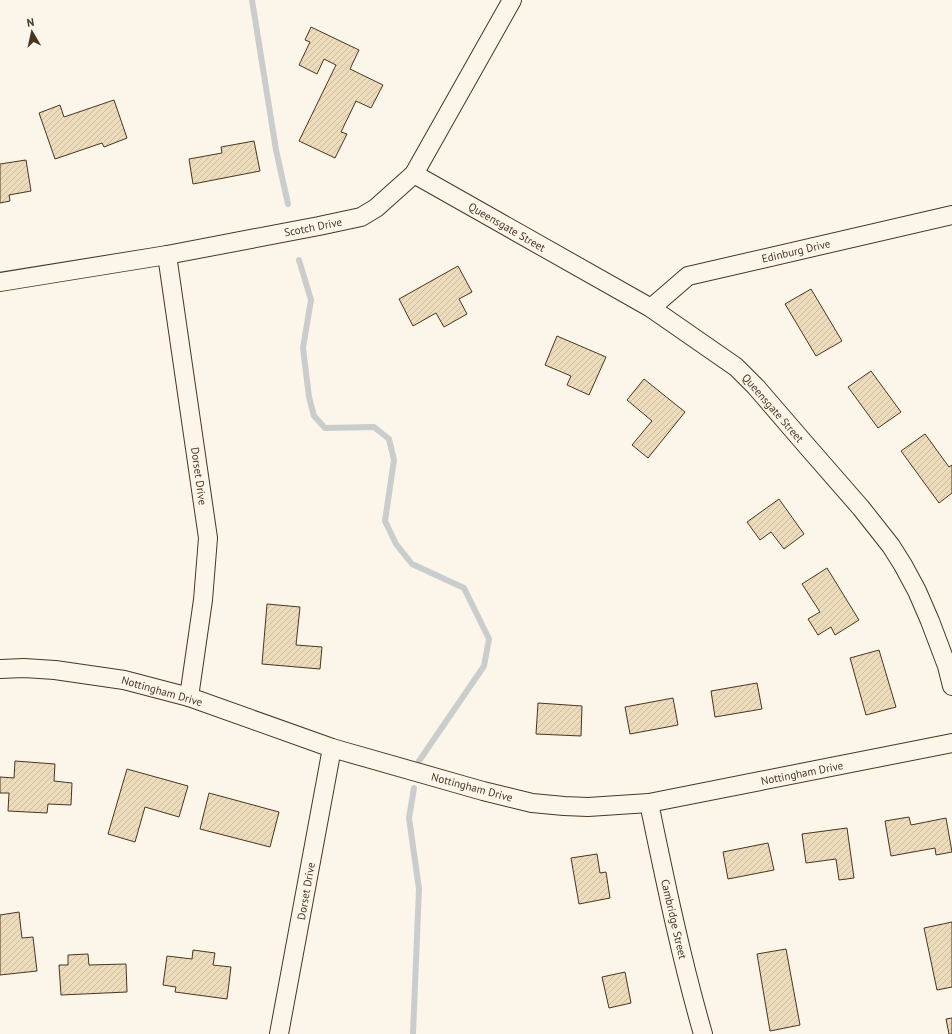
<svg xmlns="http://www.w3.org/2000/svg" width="952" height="1034" font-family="'PT Sans',sans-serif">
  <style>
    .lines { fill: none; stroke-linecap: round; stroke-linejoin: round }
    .stream { stroke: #c9cecd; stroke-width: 6 }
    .building { fill: url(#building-hatch); stroke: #4a3520 }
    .minor-casing { stroke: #4a3520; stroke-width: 20 }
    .minor { stroke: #fbf6e9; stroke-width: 18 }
    .labels { text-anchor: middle; stroke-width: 3; stroke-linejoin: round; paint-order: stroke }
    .street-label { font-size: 11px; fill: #4a3520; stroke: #fbf6e9 }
  </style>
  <defs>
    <pattern id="building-hatch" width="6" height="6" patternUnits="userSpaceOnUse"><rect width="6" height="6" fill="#ecdcbc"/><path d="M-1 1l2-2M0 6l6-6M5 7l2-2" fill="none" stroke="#ccbda1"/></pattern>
  </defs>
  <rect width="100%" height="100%" fill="#fbf6e9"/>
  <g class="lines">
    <g class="stream">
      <polyline points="252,0 276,150 288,204"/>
      <polyline points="299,260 311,300 303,348 309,397 314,416 325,428 374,427 389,439 394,460 385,521 396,544 412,564 464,588 489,639 484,666 419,761"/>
      <polyline points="413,1034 419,889 409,818 414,788"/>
    </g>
  </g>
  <g class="building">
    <polygon points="311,27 359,50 350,69 383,85 371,108 356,101 341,132 347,134 335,158 299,141 336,65 324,59 317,74 299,65 310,42 305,40"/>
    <polygon points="114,100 127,138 104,147 102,143 55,159 39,113 60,105 64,117"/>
    <polygon points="254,141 260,171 193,184 189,159 222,153 221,147"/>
    <polygon points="26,160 31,191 9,195 10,201 0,203 0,164"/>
    <polygon points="458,266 472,292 459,299 467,314 444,327 436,313 413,326 399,299"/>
    <polygon points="811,289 842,341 816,356 785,304"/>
    <polygon points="557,336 606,357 589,395 567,385 571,376 545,365"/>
    <polygon points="871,371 901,412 878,428 848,387"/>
    <polygon points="644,379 685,412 648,458 632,445 652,421 627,400"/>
    <polygon points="925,434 949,467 952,465 952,493 939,503 901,451"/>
    <polygon points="779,499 804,534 784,549 771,532 760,540 747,522"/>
    <polygon points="827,568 859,620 835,635 831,627 818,635 808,619 820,612 802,584"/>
    <polygon points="267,604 300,607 296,645 322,647 320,669 262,664"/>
    <polygon points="879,650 896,707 866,715 850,658"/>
    <polygon points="757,683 762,709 715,717 711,691"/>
    <polygon points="673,698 678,725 630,734 625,707"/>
    <polygon points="538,703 582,706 581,736 536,734"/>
    <polygon points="15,761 55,764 54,781 72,783 71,805 48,804 47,813 8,811 9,793 0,793 0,777 14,778"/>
    <polygon points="127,769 188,786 179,817 145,807 135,842 108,834"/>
    <polygon points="209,793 279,812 270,847 200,829"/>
    <polygon points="909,817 911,825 946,818 952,852 936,855 935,848 891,856 885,821"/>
    <polygon points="847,828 854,878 839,880 836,859 806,863 802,834"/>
    <polygon points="768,843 774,870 728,879 723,852"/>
    <polygon points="597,854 600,873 606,872 610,898 579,904 571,858"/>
    <polygon points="19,912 22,938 33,937 37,971 0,975 0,915"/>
    <polygon points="952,922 952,987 937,990 924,928"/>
    <polygon points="786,949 800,1025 770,1031 757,954"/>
    <polygon points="193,950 215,953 213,965 231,967 227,999 175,992 176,987 163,985 167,956 192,959"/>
    <polygon points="88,954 89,965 126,964 127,992 61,995 59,965 68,965 68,955"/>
    <polygon points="625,972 631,1003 609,1008 602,977"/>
    <polygon points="952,1018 952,1034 949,1034 946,1019"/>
  </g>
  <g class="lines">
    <g class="minor-casing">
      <g id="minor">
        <polyline points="414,174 651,308 736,367 756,387 806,445 861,508 891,546 903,565 917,591 930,621 947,666 952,686"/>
        <polyline points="167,255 208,538 203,600 189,697"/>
        <polyline points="0,282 167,255 319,226 361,217 376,208 414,174 512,0"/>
        <polyline points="651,308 688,276 952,215"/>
        <polyline points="0,669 24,668 55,670 124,680 189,697 332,748 483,791 532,803 564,806 588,807 649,803 952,743"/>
        <path d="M649 803C665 880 681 958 703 1034"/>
        <polyline points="279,1034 332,748"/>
      </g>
    </g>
    <use href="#minor" class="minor"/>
  </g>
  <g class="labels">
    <g class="street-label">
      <text transform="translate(313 227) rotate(-11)" y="4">Scotch Drive</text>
      <text transform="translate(507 227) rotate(30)" y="4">Queensgate Street</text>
      <text transform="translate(796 251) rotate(-13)" y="4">Edinburg Drive</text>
      <text transform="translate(773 408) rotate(49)" y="4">Queensgate Street</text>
      <text transform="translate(199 476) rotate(82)" y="4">Dorset Drive</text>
      <text transform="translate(162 691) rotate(16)" y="4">Nottingham Drive</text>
      <text transform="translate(802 773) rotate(-11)" y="4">Nottingham Drive</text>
      <text transform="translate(472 787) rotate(15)" y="4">Nottingham Drive</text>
      <text transform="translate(306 891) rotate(-80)" y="4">Dorset Drive</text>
      <text transform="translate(674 919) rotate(77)" y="4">Cambridge Street</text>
    </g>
  </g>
  <g transform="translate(32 32) rotate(351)" stroke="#fbf6e9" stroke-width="3" paint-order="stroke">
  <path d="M0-3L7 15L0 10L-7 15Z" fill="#4a3520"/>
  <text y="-6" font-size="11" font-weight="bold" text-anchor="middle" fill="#4a3520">N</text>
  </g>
</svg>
